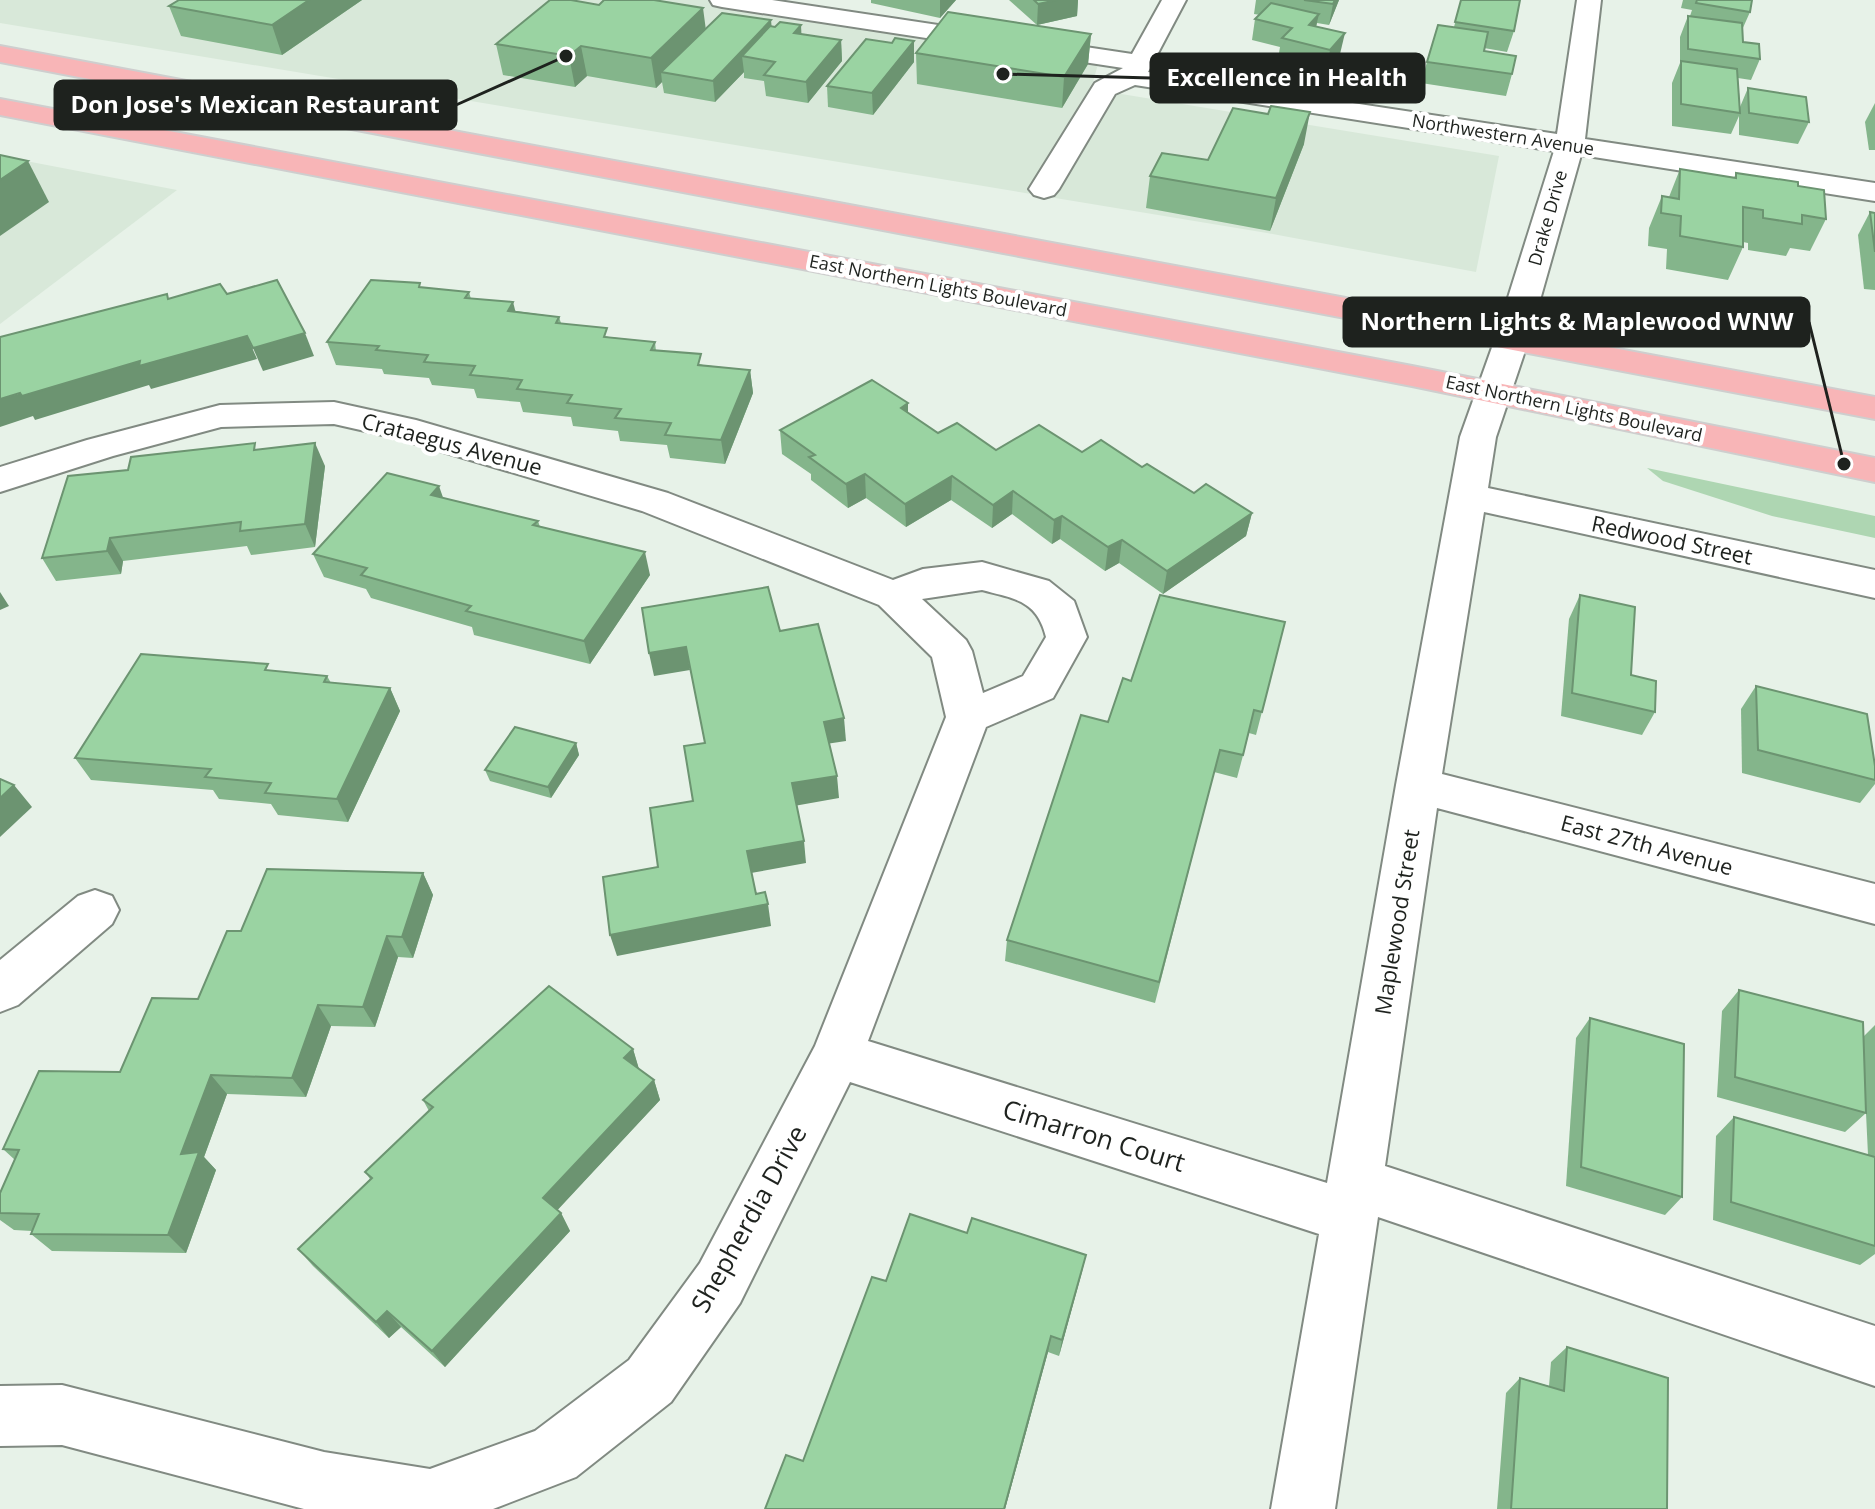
<svg xmlns="http://www.w3.org/2000/svg" width="1875" height="1509" font-family="'Open Sans',sans-serif">
  <style>
    .built { fill: #d8e8d9 }
    .green { fill: #aed6b2 }
    .lines { fill: none; stroke-linecap: round; stroke-linejoin: round }
    .minor-casing { stroke: #818a82; stroke-width: 4 }
    .major-casing { stroke: #cecece; stroke-width: 4 }
    .minor { fill: #fff; fill-rule: evenodd }
    .major { fill: #f8b5b7; fill-rule: evenodd }
    .wall { fill: #84b58b }
    .shaded-wall { fill: #6c9471 }
    .building { fill: #9ad3a2; stroke: #6c9471; stroke-width: 2 }
    .labels { text-anchor: middle; stroke-width: 8; stroke-linejoin: round; paint-order: stroke }
    .far-street-label { font-size: 18px; fill: #1e221e; stroke: #fff }
    .street-label { font-size: 22px; fill: #1e221e; stroke: #fff }
    .near-street-label { font-size: 26px; fill: #1e221e; stroke: #fff }
    .leader { fill: none; stroke: #1e221e; stroke-width: 3 }
    .callout-dot { fill: #1e221e; stroke: #fff; stroke-width: 3 }
    .callout { fill: #1e221e; stroke: #1e221e; stroke-width: 3 }
    .callout-label { font-size: 24px; text-anchor: middle; font-weight: bold; fill: #fff }
  </style>
  <rect width="100%" height="100%" fill="#e7f2e8"/>
  <g class="built">
    <polygon points="0,0 709,0 1098,64 1091,89 1499,156 1476,272 1267,233 0,23"/>
    <polygon points="0,156 177,190 0,324"/>
  </g>
  <polygon class="green" points="1647,468 1875,516 1875,538 1772,516 1663,481"/>
  <g class="lines">
    <g class="minor-casing">
      <g id="minor">
        <path d="M710 0H772L1132 54 1162 0H1186L1148 72 1557 134 1577 0H1601L1585 139 1875 183V201L1581 155 1529 339 1496 437 1488 488 1875 570V598L1484 512 1442 774 1875 884V924L1437 808 1385 1166 1875 1326V1386L1378 1217 1335 1509H1271L1319 1234 850 1082 740 1303 671 1402 576 1477 493 1509H304L62 1445 0 1446V1386L62 1385 324 1452 430 1469 535 1431 629 1360 700 1263 815 1046 946 717 932 657 879 605 642 511 396 438 334 424 221 427 113 456 0 492V467L87 440 220 405 334 402 416 420 668 493 893 580 923 569 982 562 1049 581 1074 601 1087 637 1053 698 986 727 868 1041 1327 1183 1396 785 1460 437 1495 339 1554 151 1135 85 1115 94 1059 189 1054 195 1044 198 1034 195 1029 189 1095 83 1123 68 722 7 713 5ZM982 590C1015 599 1037 600 1046 637L1023 676 983 693 972 651 966 640 922 599Z"/>
        <polygon points="95,890 112,896 119,910 112,924 18,1005 0,1012 0,960 78,896"/>
      </g>
    </g>
    <g class="major-casing">
      <g id="major">
        <polygon points="0,46 1875,397 1875,419 0,62"/>
        <polygon points="0,99 1412,366 1875,458 1875,482 1412,386 0,115"/>
      </g>
    </g>
    <use href="#minor" class="minor"/>
    <use href="#major" class="major"/>
  </g>
  <g class="wall">
    <polygon points="179,0 362,0 282,55 181,36 169,6"/>
    <polygon points="871,0 956,0 940,18 871,3"/>
    <polygon points="1009,0 1078,0 1077,16 1037,25"/>
    <polygon points="1256,0 1339,0 1329,25 1317,23 1316,27 1340,54 1326,71 1278,59 1280,47 1252,40 1255,19 1260,15 1254,14"/>
    <polygon points="1461,0 1514,31 1507,52 1484,48 1484,51 1512,74 1506,96 1421,83 1427,62 1454,27"/>
    <polygon points="1683,0 1752,0 1750,12 1742,30 1743,42 1760,59 1751,80 1738,78 1740,107 1748,88 1809,122 1798,144 1739,135 1739,116 1731,134 1672,126 1672,83 1680,63 1680,37 1688,16 1690,16 1692,10 1681,8"/>
    <polygon points="801,25 801,34 841,40 842,61 808,103 766,96 764,81 744,78 744,72 715,102 664,93 662,82 656,88 587,76 575,87 503,75 496,44 706,28 775,27"/>
    <polygon points="1091,34 1088,64 1062,108 917,84 916,53"/>
    <polygon points="914,41 914,62 873,115 828,107 827,86 892,43"/>
    <polygon points="1875,103 1875,150 1869,150 1865,122"/>
    <polygon points="1268,114 1304,144 1270,231 1146,208 1150,176 1208,160"/>
    <polygon points="1680,169 1734,178 1736,173 1798,186 1826,219 1810,251 1790,248 1786,256 1748,250 1748,243 1743,242 1743,247 1728,280 1666,269 1667,249 1648,246 1649,228 1662,196 1669,197"/>
    <polygon points="1870,212 1875,213 1875,290 1864,289 1858,235"/>
    <polygon points="421,288 469,292 471,299 516,311 559,317 561,323 609,337 655,342 656,351 703,365 750,370 753,393 725,464 670,458 667,445 620,441 618,431 573,426 571,417 523,412 520,402 477,398 474,389 432,385 429,378 384,374 382,369 336,365 327,342"/>
    <polygon points="908,403 908,413 938,433 996,450 1082,452 1142,467 1194,493 1252,513 1246,536 1163,594 1119,563 1105,571 1060,539 1052,544 1012,514 992,528 951,500 906,527 866,498 848,508 811,480 811,474 782,454 780,430"/>
    <polygon points="258,450 325,466 315,547 251,555 247,546 123,561 121,574 56,581 42,558 128,470"/>
    <polygon points="443,498 538,521 540,527 650,575 590,664 474,635 472,627 371,598 366,589 324,577 313,554"/>
    <polygon points="1580,595 1655,712 1642,735 1561,716 1569,619"/>
    <polygon points="1285,622 1256,735 1249,733 1237,778 1214,772 1155,1003 1005,961 1007,940 1131,681"/>
    <polygon points="272,671 327,676 331,683 390,688 400,711 348,822 278,815 271,804 219,799 213,790 91,780 75,758"/>
    <polygon points="1756,686 1875,766 1875,784 1860,803 1742,773 1741,709"/>
    <polygon points="576,743 579,755 551,798 490,781 485,770"/>
    <polygon points="423,873 433,895 413,958 398,957 375,1027 331,1026 306,1097 227,1094 204,1157 216,1170 186,1253 52,1251 31,1234 32,1231 14,1230 0,1220 0,1193 15,1160 3,1149 120,1072 198,999 241,931"/>
    <polygon points="1739,990 1864,1036 1875,1025 1875,1254 1860,1265 1713,1220 1716,1136 1734,1117 1868,1155 1866,1113 1845,1132 1717,1097 1722,1011"/>
    <polygon points="1590,1018 1682,1197 1665,1215 1566,1186 1576,1038"/>
    <polygon points="633,1049 639,1070 654,1080 660,1100 557,1210 561,1213 570,1231 445,1367 401,1327 389,1338 313,1266 298,1249 370,1179 365,1172 429,1111 423,1100"/>
    <polygon points="967,1233 1086,1255 1059,1356 1048,1352 1005,1509 765,1509 803,1461 886,1281"/>
    <polygon points="1567,1347 1667,1509 1497,1509 1506,1393 1520,1378 1549,1386 1551,1362"/>
  </g>
  <g class="shaded-wall">
    <polygon points="309,0 362,0 282,55 272,25"/>
    <polygon points="940,0 956,0 940,18"/>
    <polygon points="1057,0 1078,0 1077,16 1037,25 1038,4"/>
    <polygon points="1335,0 1339,0 1329,25 1333,4"/>
    <polygon points="703,8 707,38 661,72 662,82 656,88 651,58"/>
    <polygon points="1319,14 1314,35 1309,25"/>
    <polygon points="771,20 773,41 742,56 744,72 715,102 713,81"/>
    <polygon points="801,25 802,46 794,33"/>
    <polygon points="1345,33 1340,54 1326,71 1330,50"/>
    <polygon points="1091,34 1088,64 1062,108 1064,77"/>
    <polygon points="841,40 842,61 808,103 806,82"/>
    <polygon points="914,41 914,62 873,115 872,93"/>
    <polygon points="581,46 587,76 575,87 569,56"/>
    <polygon points="1310,112 1304,144 1270,231 1276,198"/>
    <polygon points="28,161 49,202 0,236 0,180"/>
    <polygon points="513,302 519,325 508,311"/>
    <polygon points="305,333 314,356 263,371 253,348"/>
    <polygon points="247,336 257,359 151,389 149,385 35,420 33,416 0,427 0,399 140,361"/>
    <polygon points="750,370 753,393 725,464 721,440"/>
    <polygon points="908,403 908,426 901,408"/>
    <polygon points="315,443 325,466 315,547 305,524"/>
    <polygon points="865,474 866,498 848,508 846,484"/>
    <polygon points="952,476 951,500 906,527 905,504"/>
    <polygon points="439,486 447,509 431,495"/>
    <polygon points="1013,491 1012,514 992,528 993,505"/>
    <polygon points="1252,513 1246,536 1163,594 1167,571"/>
    <polygon points="1062,516 1060,539 1052,544 1054,520"/>
    <polygon points="110,538 123,561 121,574 107,551"/>
    <polygon points="1122,540 1119,563 1105,571 1108,547"/>
    <polygon points="645,552 650,575 590,664 584,641"/>
    <polygon points="0,592 9,606 0,610"/>
    <polygon points="686,647 690,670 654,676 649,653"/>
    <polygon points="390,688 400,711 348,822 337,799"/>
    <polygon points="844,718 846,741 826,744 824,722"/>
    <polygon points="576,743 579,755 551,798 548,787"/>
    <polygon points="837,776 839,798 794,806 792,783"/>
    <polygon points="14,785 32,807 0,837 0,798"/>
    <polygon points="804,841 806,863 751,873 747,851"/>
    <polygon points="423,873 433,895 413,958 402,937"/>
    <polygon points="768,904 771,926 617,956 610,935"/>
    <polygon points="387,936 398,957 375,1027 363,1007"/>
    <polygon points="318,1005 331,1026 306,1097 292,1078"/>
    <polygon points="633,1049 639,1069 631,1078 624,1058"/>
    <polygon points="211,1075 227,1094 204,1157 216,1170 186,1253 168,1235 181,1154"/>
    <polygon points="654,1080 660,1100 552,1216 543,1198"/>
    <polygon points="561,1213 570,1231 445,1367 432,1351"/>
    <polygon points="1086,1255 1082,1272 1059,1356 1062,1340"/>
    <polygon points="387,1311 401,1327 389,1338 376,1322"/>
    <polygon points="1051,1336 1048,1352 1005,1509 1004,1509"/>
  </g>
  <g class="building">
    <polygon points="179,0 309,0 272,25 169,6"/>
    <polygon points="550,0 571,0 599,5 604,0 654,0 703,8 651,58 581,46 569,56 496,44"/>
    <polygon points="1034,0 1057,0 1038,4"/>
    <polygon points="1304,0 1335,0 1333,4"/>
    <polygon points="1461,0 1520,0 1514,31 1455,22"/>
    <polygon points="1697,0 1752,0 1750,12 1696,3"/>
    <polygon points="1271,3 1319,14 1309,25 1345,33 1330,50 1282,38 1292,28 1255,19"/>
    <polygon points="948,12 1091,34 1064,77 916,53"/>
    <polygon points="722,13 771,20 713,81 661,72"/>
    <polygon points="1688,16 1742,23 1743,42 1759,44 1760,59 1688,49"/>
    <polygon points="780,22 801,25 794,33 841,40 806,82 764,75 775,62 742,56 770,26 775,27"/>
    <polygon points="1438,25 1488,32 1484,51 1516,56 1512,74 1427,62"/>
    <polygon points="895,38 914,41 872,93 827,86 866,39 892,43"/>
    <polygon points="1681,61 1737,69 1740,113 1681,104"/>
    <polygon points="1748,88 1806,97 1809,122 1749,113"/>
    <polygon points="1271,106 1310,112 1276,198 1150,176 1162,153 1208,160 1233,108 1268,114"/>
    <polygon points="0,155 28,161 0,180"/>
    <polygon points="1680,169 1736,178 1736,173 1798,182 1798,186 1824,190 1826,219 1802,215 1802,224 1763,218 1763,210 1743,207 1743,247 1680,236 1681,216 1661,213 1662,196 1679,199"/>
    <polygon points="1870,212 1875,213 1875,252"/>
    <polygon points="277,280 305,333 253,348 247,336 139,366 140,361 22,396 20,393 0,399 0,337 167,294 168,299 220,284 227,294"/>
    <polygon points="371,280 420,283 419,287 469,292 465,298 513,302 508,311 559,317 556,323 607,328 604,337 655,342 651,350 701,354 698,365 750,370 721,440 665,435 671,423 615,418 621,409 567,403 572,395 517,389 522,380 470,375 475,366 424,362 428,355 376,350 379,346 327,342"/>
    <polygon points="872,380 908,403 901,408 938,433 957,423 996,450 1039,425 1082,452 1101,440 1142,467 1147,464 1194,493 1206,484 1252,513 1167,571 1122,540 1108,547 1062,516 1054,520 1013,491 993,505 952,476 905,504 865,474 846,484 809,457 815,455 780,430"/>
    <polygon points="255,443 254,450 315,443 305,524 240,531 241,522 110,538 107,551 42,558 68,476 128,470 131,457"/>
    <polygon points="387,473 439,486 431,495 538,521 533,525 645,552 584,641 466,611 471,606 361,575 367,568 313,554"/>
    <polygon points="768,587 780,631 818,624 844,718 824,722 837,776 792,783 804,841 747,851 756,894 765,892 768,904 610,935 603,877 658,867 650,808 693,801 684,746 705,743 686,647 649,653 642,608"/>
    <polygon points="1160,595 1285,622 1262,712 1254,710 1243,755 1220,750 1159,982 1007,940 1081,715 1108,722 1123,678 1131,681"/>
    <polygon points="1580,595 1635,607 1631,675 1656,681 1655,712 1572,693"/>
    <polygon points="141,654 268,664 265,670 327,676 324,682 390,688 337,799 265,793 271,783 205,777 211,769 75,758"/>
    <polygon points="1756,686 1867,714 1875,766 1875,780 1758,750"/>
    <polygon points="515,727 576,743 548,787 485,770"/>
    <polygon points="0,779 14,785 0,798"/>
    <polygon points="267,869 423,873 402,937 387,936 363,1007 318,1005 292,1078 211,1075 181,1154 199,1152 168,1235 31,1234 39,1214 0,1213 0,1193 19,1150 3,1149 39,1071 120,1072 152,998 198,999 227,931 241,931"/>
    <polygon points="549,986 633,1049 624,1058 654,1080 543,1198 561,1213 432,1351 387,1311 376,1322 298,1249 372,1178 365,1172 433,1107 423,1100"/>
    <polygon points="1739,990 1863,1022 1866,1113 1735,1077"/>
    <polygon points="1590,1018 1684,1044 1682,1197 1581,1167"/>
    <polygon points="1734,1117 1875,1157 1875,1246 1731,1202"/>
    <polygon points="910,1214 967,1233 972,1218 1086,1255 1062,1340 1051,1336 1004,1509 765,1509 786,1455 803,1461 872,1277 886,1281"/>
    <polygon points="1567,1347 1668,1378 1667,1509 1511,1509 1520,1378 1564,1391"/>
  </g>
  <g class="labels">
    <g class="far-street-label">
      <text transform="translate(1503 135) rotate(9)" y="6">Northwestern Avenue</text>
      <text transform="translate(1548 218) rotate(-74)" y="6">Drake Drive</text>
      <text transform="translate(938 286) rotate(11)" y="6">East Northern Lights Boulevard</text>
      <text transform="translate(1574 409) rotate(12)" y="6">East Northern Lights Boulevard</text>
    </g>
    <g class="street-label">
      <text transform="translate(452 444) rotate(15)" y="8">Crataegus Avenue</text>
      <text transform="translate(1672 540) rotate(12)" y="8">Redwood Street</text>
      <text transform="translate(1647 845) rotate(15)" y="8">East 27th Avenue</text>
      <text transform="translate(1397 922) rotate(-81)" y="8">Maplewood Street</text>
    </g>
    <g class="near-street-label">
      <text transform="translate(1094 1136) rotate(17)" y="9">Cimarron Court</text>
      <text transform="translate(749 1219) rotate(-61)" y="9">Shepherdia Drive</text>
    </g>
  </g>
  <path class="leader" d="M1003 74L1151 78M566 56L456 105M1844 464L1809 322"/>
  <g class="callout-dot">
    <circle cx="1003" cy="74" r="8"/>
    <circle cx="566" cy="56" r="8"/>
    <circle cx="1844" cy="464" r="8"/>
  </g>
  <g class="callout">
    <rect x="1151" y="54" width="273" height="48" rx="8"/>
    <rect x="55" y="81" width="401" height="48" rx="8"/>
    <rect x="1344" y="298" width="465" height="48" rx="8"/>
  </g>
  <g class="callout-label">
    <text x="1287" y="86">Excellence in Health</text>
    <text x="255" y="113">Don Jose's Mexican Restaurant</text>
    <text x="1577" y="330">Northern Lights &amp; Maplewood WNW</text>
  </g>
</svg>
